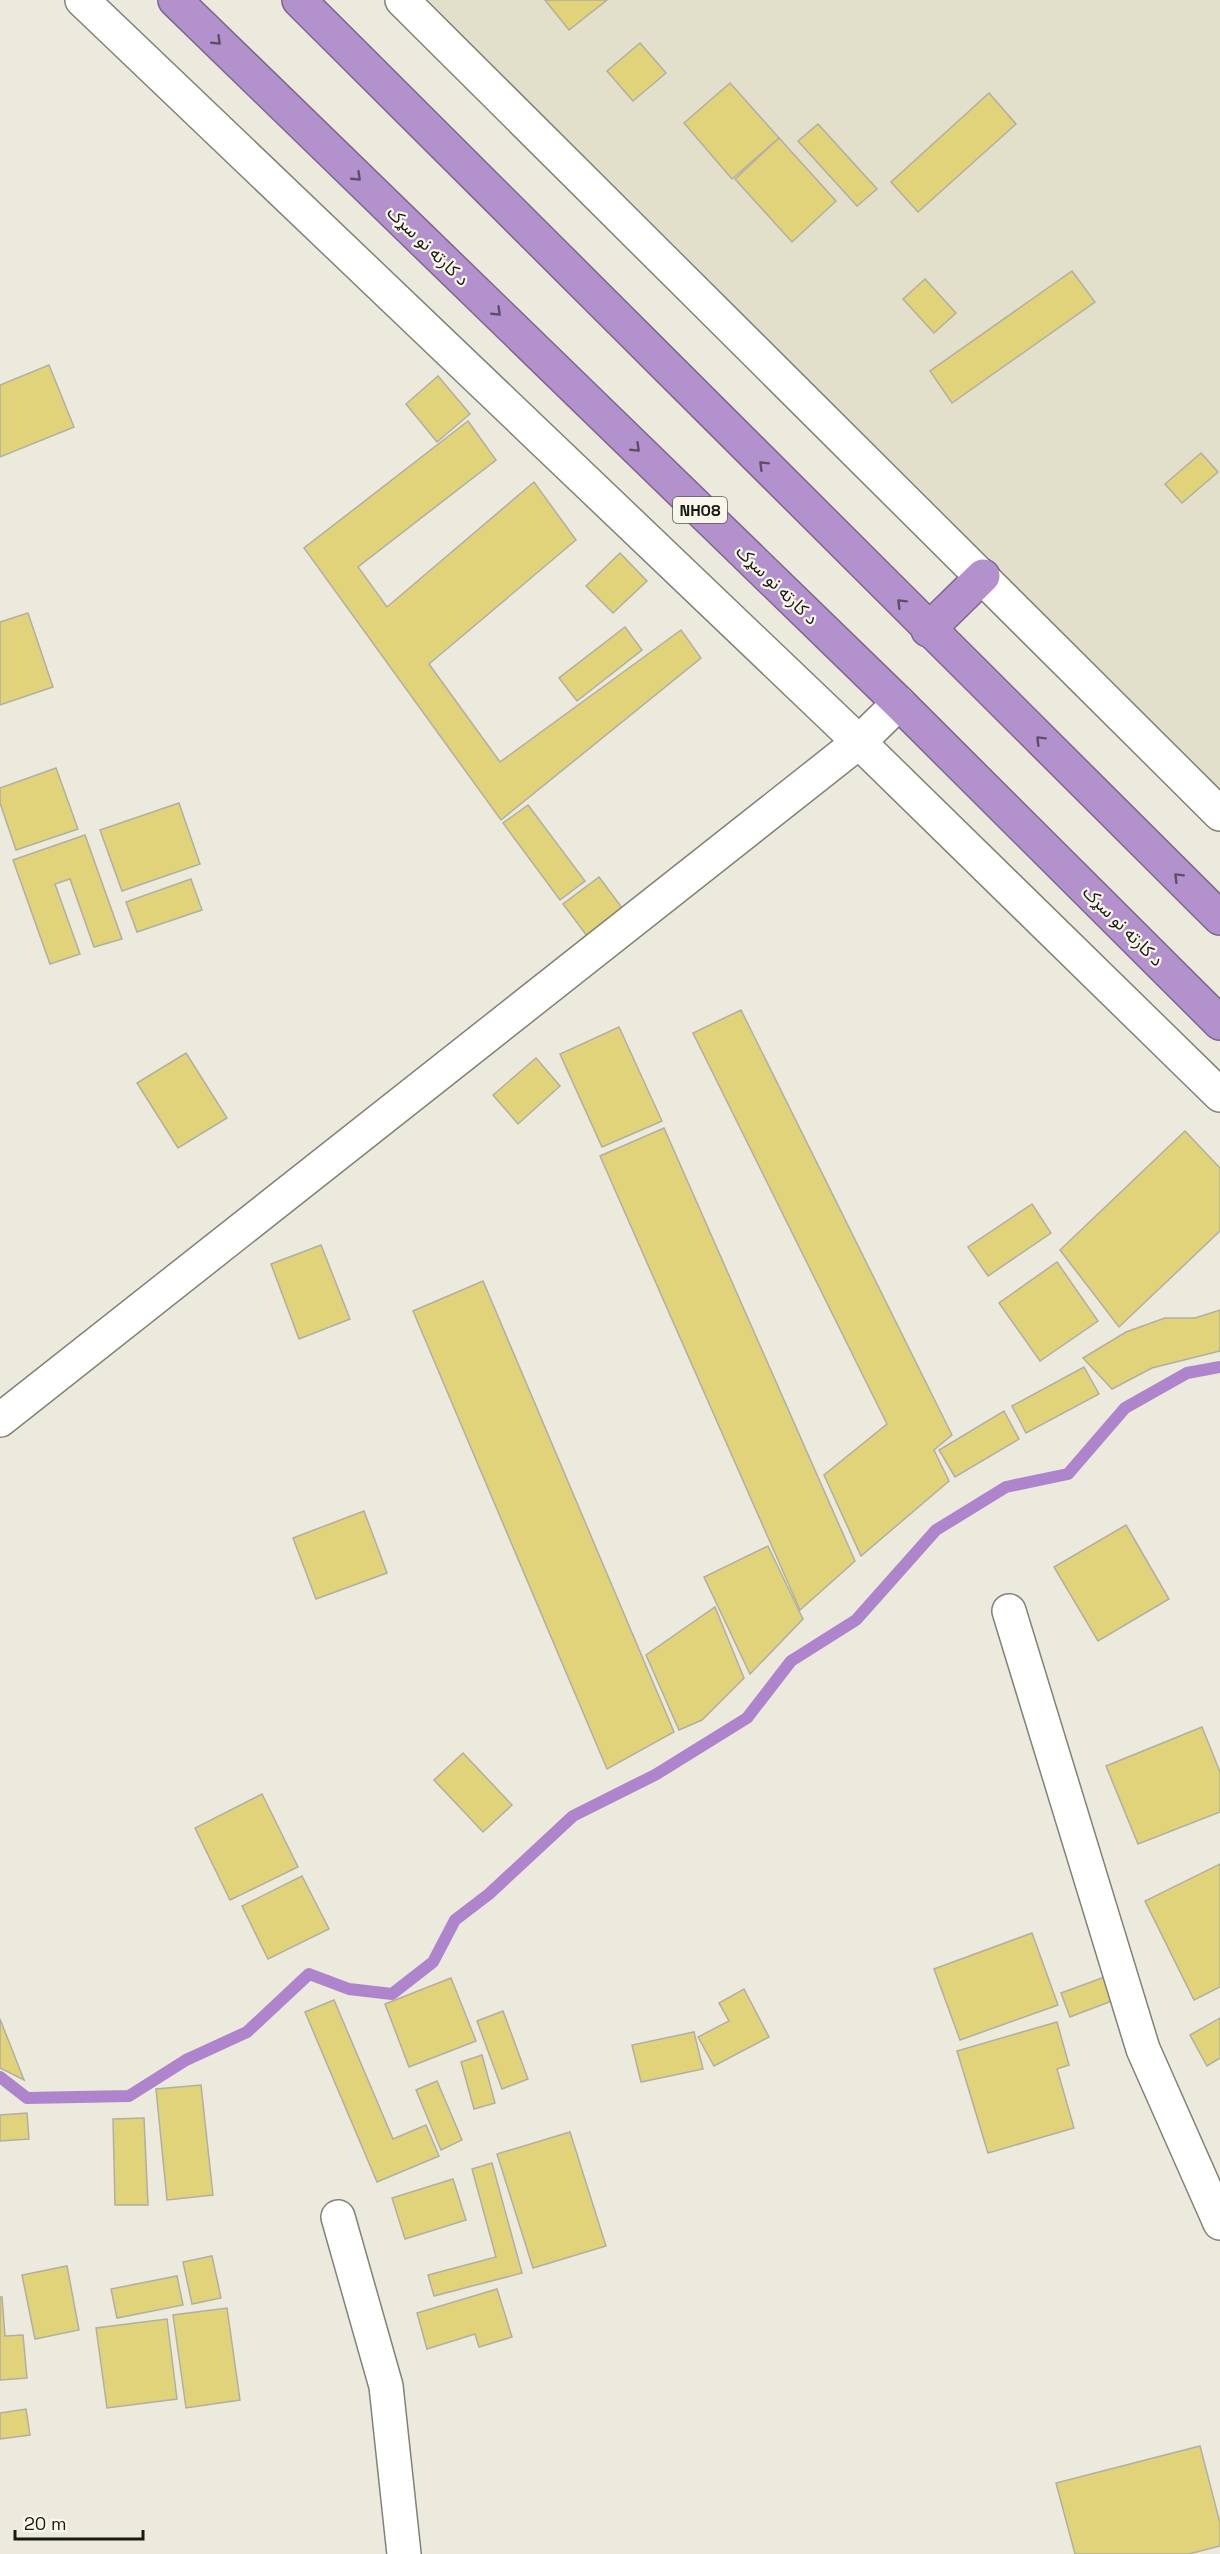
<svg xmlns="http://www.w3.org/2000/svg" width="1220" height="2554" font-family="'Space Grotesk','Noto Sans Arabic',sans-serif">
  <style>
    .built { fill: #e2dfcb }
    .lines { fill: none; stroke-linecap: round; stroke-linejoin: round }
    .stream { stroke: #ae84cc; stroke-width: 12 }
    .building { fill: #e1d379; stroke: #b1afa3; stroke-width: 1.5 }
    .minor-casing { stroke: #838276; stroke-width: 36 }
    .highway-casing { stroke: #7d678c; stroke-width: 36 }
    .minor { stroke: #fff; stroke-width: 33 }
    .highway { stroke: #b391cd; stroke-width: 33 }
    .oneway { stroke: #5e4e67 }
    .labels { text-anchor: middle; stroke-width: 4.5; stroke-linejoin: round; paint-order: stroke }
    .shield { fill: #f9f7ea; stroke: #5c5b54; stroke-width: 1.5 }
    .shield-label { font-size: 16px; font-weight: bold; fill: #191814 }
    .street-label { font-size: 18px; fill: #191814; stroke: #f9f7ea }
  </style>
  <rect width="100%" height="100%" fill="#ebeadd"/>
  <polygon class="built" points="402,0 1220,0 1220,814"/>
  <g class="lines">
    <polyline class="stream" points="0,2077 27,2098 129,2096 186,2060 247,2032 309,1974 349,1989 392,1994 433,1962 455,1920 489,1894 573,1816 655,1775 747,1718 791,1661 856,1620 936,1530 1006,1487 1068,1474 1125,1408 1187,1373 1220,1367"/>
  </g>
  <g class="building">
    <polygon points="545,0 607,0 569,30"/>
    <polygon points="640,43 666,73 633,101 607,71"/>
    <polygon points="730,83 779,138 732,179 684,123"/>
    <polygon points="989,93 1016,124 918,212 891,182"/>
    <polygon points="818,124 877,189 857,206 798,141"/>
    <polygon points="779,138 836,201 792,242 735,179"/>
    <polygon points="1072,271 1095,302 952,403 930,371"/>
    <polygon points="925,279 956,313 934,333 903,299"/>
    <polygon points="49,365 74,427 0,457 0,385"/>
    <polygon points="438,376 470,414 437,442 406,404"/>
    <polygon points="468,421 496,460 358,567 387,607 534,482 576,540 429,664 500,762 681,630 701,658 501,820 304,548"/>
    <polygon points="1201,453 1218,472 1182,503 1165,484"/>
    <polygon points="620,553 647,581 613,613 586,586"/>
    <polygon points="28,613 53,687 0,705 0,622"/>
    <polygon points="625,627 642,650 577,701 559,678"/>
    <polygon points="56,768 78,829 16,850 0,803 0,788"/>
    <polygon points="179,803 200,864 122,891 100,830"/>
    <polygon points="528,805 585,881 560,900 503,823"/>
    <polygon points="85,835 122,939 94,947 70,879 55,884 80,954 50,964 13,860"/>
    <polygon points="599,877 629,917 593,944 563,904"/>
    <polygon points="191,879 202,910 137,932 126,902"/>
    <polygon points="741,1010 952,1435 934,1450 949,1481 861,1556 824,1475 887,1424 693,1033"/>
    <polygon points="619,1027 662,1121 602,1147 560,1054"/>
    <polygon points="186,1053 227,1118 178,1148 137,1083"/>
    <polygon points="536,1058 560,1086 518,1124 493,1095"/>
    <polygon points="664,1128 855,1561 800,1610 600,1156"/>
    <polygon points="1185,1131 1220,1168 1220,1231 1119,1327 1060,1250"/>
    <polygon points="1032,1204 1051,1233 988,1276 968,1247"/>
    <polygon points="321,1245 350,1319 299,1339 271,1264"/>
    <polygon points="1057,1262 1098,1321 1040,1361 999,1303"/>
    <polygon points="483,1281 674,1732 607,1769 413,1311"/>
    <polygon points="1220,1310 1220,1351 1152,1368 1112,1389 1083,1358 1126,1332 1165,1318 1195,1318"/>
    <polygon points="1084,1367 1099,1394 1026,1433 1012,1406"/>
    <polygon points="1004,1411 1019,1439 955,1477 939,1450"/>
    <polygon points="364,1511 387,1573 316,1599 293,1538"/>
    <polygon points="1126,1525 1169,1599 1098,1641 1054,1567"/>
    <polygon points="768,1546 803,1619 750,1674 704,1577"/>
    <polygon points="715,1607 744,1678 702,1720 679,1730 646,1655"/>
    <polygon points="1202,1727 1220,1772 1220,1812 1138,1844 1106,1766"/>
    <polygon points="463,1753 512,1805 483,1832 434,1780"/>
    <polygon points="262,1794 298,1867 230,1900 195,1828"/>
    <polygon points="1220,1864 1220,1987 1194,2000 1145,1901"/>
    <polygon points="302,1876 329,1929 268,1959 242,1906"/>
    <polygon points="1032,1933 1058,2005 960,2040 934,1969"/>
    <polygon points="1113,1974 1122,1997 1070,2017 1061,1993"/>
    <polygon points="451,1978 476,2041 409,2067 385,2004"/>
    <polygon points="744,1989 769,2037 714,2066 698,2037 729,2021 719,2003"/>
    <polygon points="334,2000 393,2139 426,2125 439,2156 377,2182 305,2012"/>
    <polygon points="503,2011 528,2079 502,2089 477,2021"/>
    <polygon points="1220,2018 1220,2058 1207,2066 1190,2035"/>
    <polygon points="0,2019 24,2080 0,2068"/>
    <polygon points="1057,2022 1069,2065 1057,2069 1074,2128 988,2153 957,2051"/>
    <polygon points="694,2032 703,2069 641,2082 632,2045"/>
    <polygon points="482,2055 495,2103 474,2109 461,2062"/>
    <polygon points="437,2081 462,2140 441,2150 416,2090"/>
    <polygon points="201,2085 213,2195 167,2200 156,2089"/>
    <polygon points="27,2113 29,2139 0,2141 0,2115"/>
    <polygon points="144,2118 148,2205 115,2205 113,2119"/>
    <polygon points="570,2132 606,2246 533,2268 497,2154"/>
    <polygon points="492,2163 522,2273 434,2296 428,2275 496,2257 472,2169"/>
    <polygon points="453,2179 466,2220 405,2239 392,2198"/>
    <polygon points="212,2256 221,2298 192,2304 183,2262"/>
    <polygon points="67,2266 79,2330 35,2339 22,2275"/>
    <polygon points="177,2276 183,2305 117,2318 111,2289"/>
    <polygon points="497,2289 512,2337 479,2347 475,2334 427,2349 417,2313"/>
    <polygon points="0,2297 2,2297 5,2336 23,2335 27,2378 0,2380"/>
    <polygon points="227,2308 240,2400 186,2408 173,2315"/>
    <polygon points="167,2319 177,2399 107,2408 96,2328"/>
    <polygon points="26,2409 30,2435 0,2439 0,2413"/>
    <polygon points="1200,2446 1220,2523 1220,2546 1189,2554 1075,2554 1056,2483"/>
  </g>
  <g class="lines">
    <g class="minor-casing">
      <g id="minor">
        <polyline points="82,0 859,742 1220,1095"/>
        <polyline points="402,0 1220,814"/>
        <polyline points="0,1420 859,742 899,703"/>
        <polyline points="1009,1611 1143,2049 1220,2223"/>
        <polyline points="338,2217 386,2386 404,2554"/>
      </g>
    </g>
    <g class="highway-casing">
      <g id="highway">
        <polyline points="175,0 899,703 1220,1023"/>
        <polyline points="299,0 1220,918"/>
        <polyline points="928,630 983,576"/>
      </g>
    </g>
    <use href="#minor" class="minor"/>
    <use href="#highway" class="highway"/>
  </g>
  <defs><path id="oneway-chevron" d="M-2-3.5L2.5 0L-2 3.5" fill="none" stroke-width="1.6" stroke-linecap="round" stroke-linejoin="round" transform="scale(1.5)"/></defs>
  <g class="oneway">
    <use href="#oneway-chevron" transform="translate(217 41) rotate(44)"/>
    <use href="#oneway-chevron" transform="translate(357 177) rotate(44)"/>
    <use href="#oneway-chevron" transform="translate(497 312) rotate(44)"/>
    <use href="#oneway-chevron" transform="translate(636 448) rotate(44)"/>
    <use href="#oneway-chevron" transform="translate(763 465) rotate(-135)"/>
    <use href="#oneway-chevron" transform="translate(901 603) rotate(-135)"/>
    <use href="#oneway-chevron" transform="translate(1040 740) rotate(-135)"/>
    <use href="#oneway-chevron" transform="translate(1178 877) rotate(-135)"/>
  </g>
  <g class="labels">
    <rect class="shield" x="673" y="497" width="54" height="26" rx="4.5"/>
    <g class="shield-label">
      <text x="700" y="516">NH08</text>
    </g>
    <g class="street-label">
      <text transform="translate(428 246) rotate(44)" y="6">د کارته نو سړک</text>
      <text transform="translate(777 585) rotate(44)" y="6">د کارته نو سړک</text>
      <text transform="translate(1123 926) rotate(45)" y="6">د کارته نو سړک</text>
    </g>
  </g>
  <path d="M15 2530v9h128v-9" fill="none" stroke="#191814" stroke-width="3"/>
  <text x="24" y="2530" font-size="18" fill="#191814" stroke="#f9f7ea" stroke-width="4.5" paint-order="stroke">20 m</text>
</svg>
